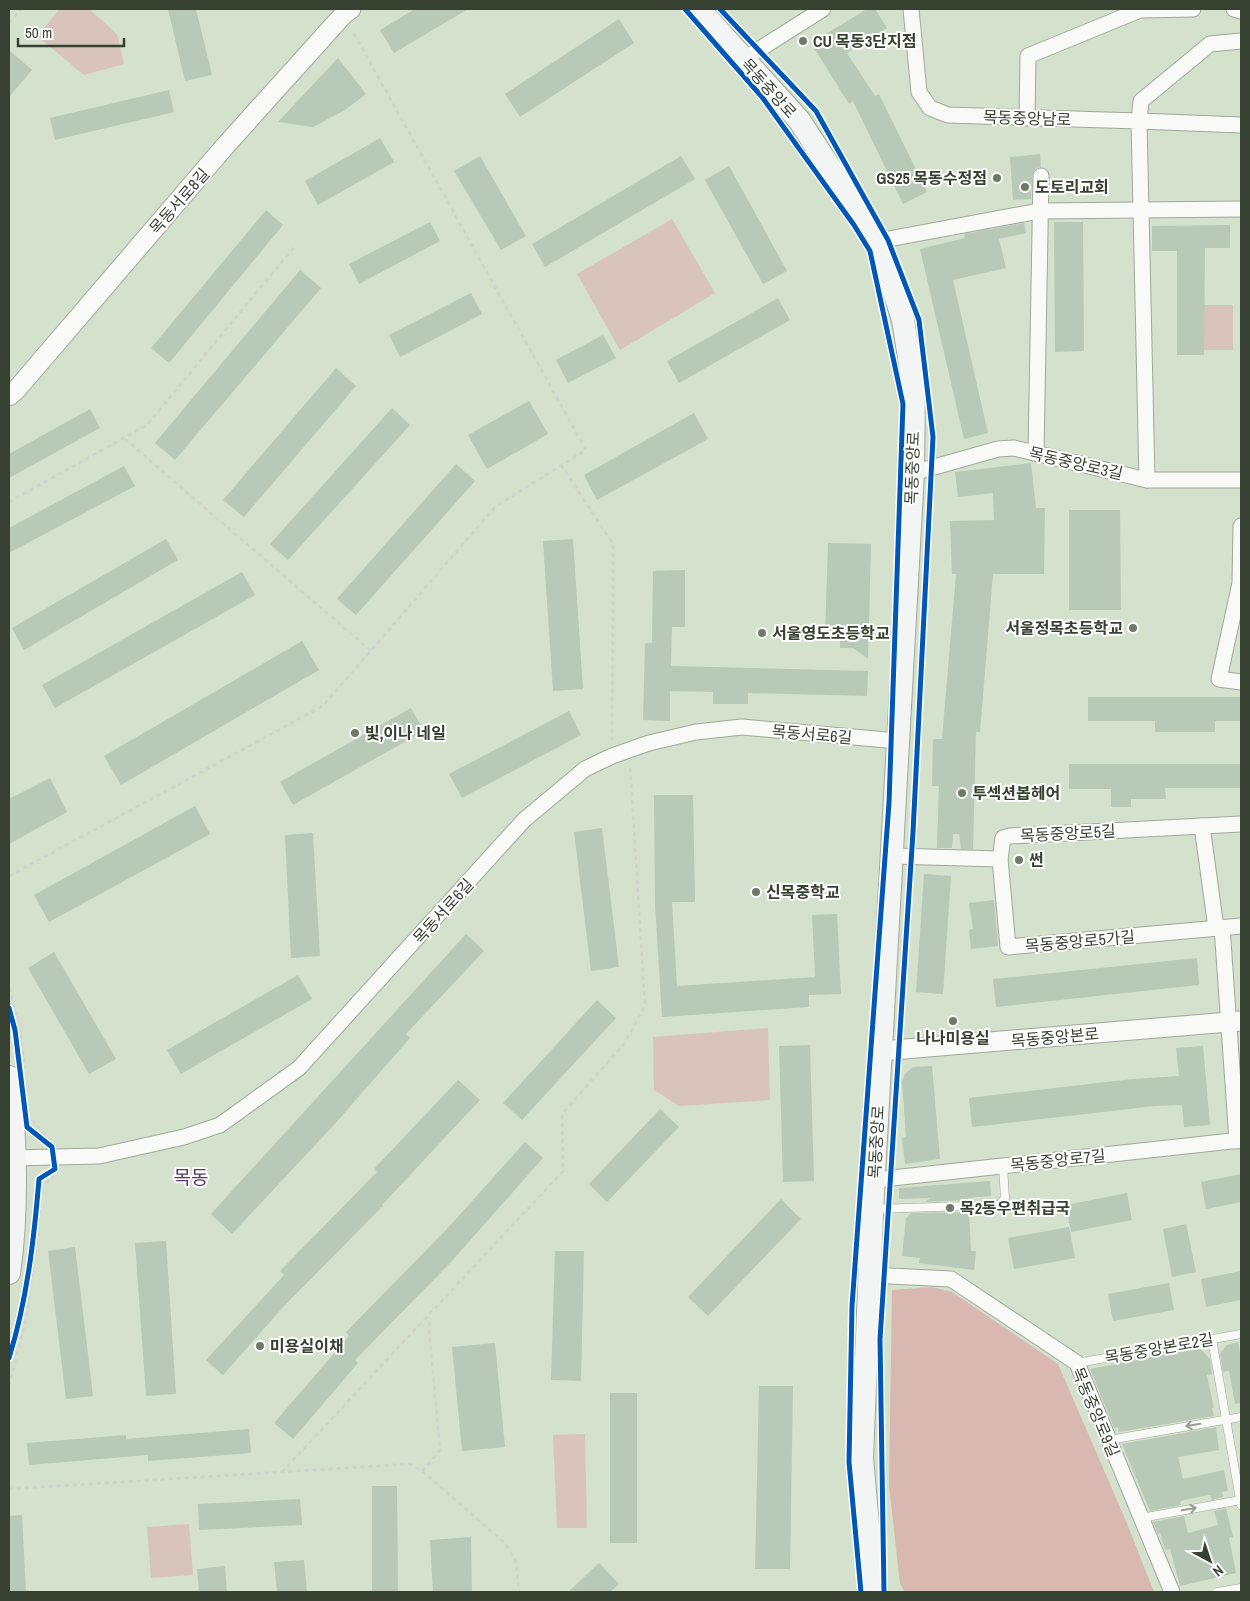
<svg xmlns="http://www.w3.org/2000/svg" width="1250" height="1601" font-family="'Archivo Narrow','Noto Sans KR',sans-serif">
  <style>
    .green { fill: #d9c4bc }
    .forest { fill: #d9b8b1 }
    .building { fill: #b8c9b8 }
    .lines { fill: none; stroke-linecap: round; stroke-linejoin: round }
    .service-casing { stroke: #9fa999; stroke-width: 9 }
    .minor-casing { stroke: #9fa999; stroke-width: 17 }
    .tertiary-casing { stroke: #9fa999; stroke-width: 21 }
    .secondary-casing { stroke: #9fa999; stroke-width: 24 }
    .path { stroke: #d0d3ce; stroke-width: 2.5; stroke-dasharray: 4 4; stroke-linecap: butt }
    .service { stroke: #f9faf7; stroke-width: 8 }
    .minor { stroke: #f9faf7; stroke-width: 15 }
    .tertiary { stroke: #f9faf7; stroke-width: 19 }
    .secondary { stroke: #f2f5f3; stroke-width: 22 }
    .cycleway-casing { stroke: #fff; stroke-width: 8 }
    .cycleway { stroke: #0057b8; stroke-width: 5 }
    .oneway { stroke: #989e94 }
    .poi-dot { fill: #6e7967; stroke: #fff; stroke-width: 2 }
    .labels { text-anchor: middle; stroke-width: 4; stroke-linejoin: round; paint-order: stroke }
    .poi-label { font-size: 16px; font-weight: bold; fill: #374131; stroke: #fff; text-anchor: start }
    .street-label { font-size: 16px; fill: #374131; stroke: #fff }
    .quarter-label { font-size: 19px; fill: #5b356c; stroke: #fff }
  </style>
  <rect width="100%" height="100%" fill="#d4e1cc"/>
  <g class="green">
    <polygon points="60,9 89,9 117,34 124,64 84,75 37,36"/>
    <polygon points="672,219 715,293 620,350 577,274"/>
    <rect x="1204" y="305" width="29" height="45"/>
    <polygon points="768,1028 770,1100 679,1106 654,1090 653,1037"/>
    <polygon points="585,1434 587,1528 557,1528 553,1435"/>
    <polygon points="189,1524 193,1575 151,1578 147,1527"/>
  </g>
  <polygon class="forest" points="932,1287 952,1292 1058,1364 1126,1521 1154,1592 905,1592 900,1584 889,1485 892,1290"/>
  <g class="building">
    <polygon points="168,9 196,9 212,75 185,81"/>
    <polygon points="415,9 468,9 394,53 380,30"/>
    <polygon points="867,9 875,9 887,28 847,53 875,96 879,94 927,192 903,204 853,101 849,104 811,43"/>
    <polygon points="619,19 634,43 520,117 505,94"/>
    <polygon points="9,50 32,70 9,97"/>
    <polygon points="338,58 366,94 345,110 313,127 278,122"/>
    <polygon points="169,90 174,112 55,140 50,118"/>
    <polygon points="380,138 394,162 318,205 305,181"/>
    <polygon points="1040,154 1041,167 1036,168 1032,175 1031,199 1013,200 1010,157"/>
    <polygon points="480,156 526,236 501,250 454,171"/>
    <polygon points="681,156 695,179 545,267 532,244"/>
    <polygon points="729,166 787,271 763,284 705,180"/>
    <polygon points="266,210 283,225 169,363 151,348"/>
    <polygon points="430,222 440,241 359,284 349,264"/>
    <polygon points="1054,222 1083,222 1084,351 1055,352"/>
    <polygon points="1024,223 1026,233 999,239 1006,268 953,280 988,433 964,439 920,249 965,238 964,234"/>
    <polygon points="1230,225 1230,248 1205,248 1204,355 1177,355 1177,251 1152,251 1152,226"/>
    <polygon points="300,270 321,288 175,460 155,443"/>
    <polygon points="471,293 482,314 400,357 389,335"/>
    <polygon points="778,298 790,320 679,383 667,361"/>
    <polygon points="603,335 616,358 568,383 556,360"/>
    <polygon points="336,368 356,386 244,517 223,500"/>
    <polygon points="529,401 548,434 487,469 468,435"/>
    <polygon points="392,408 410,425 288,560 270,544"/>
    <polygon points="90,409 100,428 9,478 9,454"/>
    <polygon points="694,413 708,439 597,500 584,475"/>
    <polygon points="1031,463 1036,508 1045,508 1044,574 993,574 980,732 976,732 973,849 961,849 959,834 953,834 952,848 937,848 939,786 932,786 933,739 942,739 956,574 952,574 950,521 994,520 993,493 958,497 955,472"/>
    <polygon points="456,464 475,481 356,615 337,599"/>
    <polygon points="124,466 135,486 9,553 9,528"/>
    <polygon points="1069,510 1120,510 1121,610 1069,610"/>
    <polygon points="166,539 178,560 24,650 12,628"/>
    <polygon points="573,539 583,689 553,691 543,541"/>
    <polygon points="828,543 871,544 868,659 853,648 840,648 840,636 825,636"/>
    <polygon points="685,570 685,627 672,627 671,666 868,671 867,696 748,693 748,704 713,704 713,692 670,691 670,721 643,720 645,643 652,643 653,571"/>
    <polygon points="242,572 255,595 55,708 42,685"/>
    <polygon points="302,641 319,670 121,785 104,756"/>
    <polygon points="1088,697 1241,697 1241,721 1215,721 1215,732 1155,732 1155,721 1088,721"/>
    <polygon points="411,708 424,731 293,805 280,782"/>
    <polygon points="569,711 581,735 462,798 449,774"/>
    <polygon points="1069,764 1241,764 1241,788 1165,788 1166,799 1131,799 1131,807 1111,807 1111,789 1069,789"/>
    <polygon points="50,778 67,812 9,844 9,799"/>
    <polygon points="654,795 693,795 695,902 672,902 677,986 815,977 812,915 837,914 841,994 809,995 809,1007 662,1017 655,904"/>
    <polygon points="195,806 210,834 49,922 34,895"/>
    <polygon points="602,828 619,967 591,971 574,832"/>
    <polygon points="313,833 320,956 291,958 285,835"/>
    <polygon points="924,874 951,876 943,994 916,992"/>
    <polygon points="994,900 998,946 971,949 969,930 973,929 969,903"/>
    <polygon points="466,934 484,951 406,1034 410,1038 332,1127 232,1234 211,1214"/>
    <polygon points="54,952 116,1059 89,1074 28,968"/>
    <polygon points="1197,958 1199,985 996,1007 993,979"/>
    <polygon points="298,975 312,999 181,1074 167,1050"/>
    <polygon points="597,1000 616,1018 522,1120 503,1103"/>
    <polygon points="810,1045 814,1181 783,1182 779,1046"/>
    <polygon points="1203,1046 1210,1125 1184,1127 1182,1105 1155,1106 972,1127 969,1098 1133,1079 1179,1076 1176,1048"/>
    <polygon points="932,1066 940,1159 905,1164 902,1138 906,1137 902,1081 905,1074 913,1067"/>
    <polygon points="458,1080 480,1100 382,1205 383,1206 286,1304 223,1375 206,1360 284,1275 280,1271 377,1172 374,1169"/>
    <polygon points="660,1109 679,1127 607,1202 589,1184"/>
    <polygon points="525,1142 543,1158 451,1262 355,1360 358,1363 293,1439 274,1423 349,1336 346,1332 446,1230"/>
    <polygon points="1241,1174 1241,1202 1206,1209 1201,1182"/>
    <polygon points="990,1181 991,1196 968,1198 968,1200 925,1202 930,1198 899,1199 899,1188"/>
    <polygon points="1127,1193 1132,1220 1071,1232 1066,1205"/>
    <polygon points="781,1199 801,1219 708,1316 688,1297"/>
    <polygon points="969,1212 971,1251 976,1251 974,1270 919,1263 920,1258 902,1256 906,1218 911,1213"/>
    <polygon points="1186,1224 1196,1272 1172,1277 1163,1229"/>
    <polygon points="1069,1227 1075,1258 1014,1269 1008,1238"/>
    <polygon points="166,1241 176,1394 146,1396 135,1243"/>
    <polygon points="75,1247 93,1396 66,1399 48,1251"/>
    <polygon points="555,1251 584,1251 581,1381 551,1380"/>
    <polygon points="1241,1271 1241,1300 1206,1307 1201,1279"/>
    <polygon points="1169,1283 1174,1310 1113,1321 1108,1294"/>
    <polygon points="1238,1342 1241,1359 1241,1403 1235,1404 1229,1371 1223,1372 1220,1353 1227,1345"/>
    <polygon points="495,1343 505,1447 462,1451 452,1347"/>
    <polygon points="1200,1348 1210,1359 1212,1374 1207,1375 1214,1408 1212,1408 1214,1416 1119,1432 1118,1427 1114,1428 1090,1369"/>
    <polygon points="759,1386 793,1386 790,1569 755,1569"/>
    <rect x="610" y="1393" width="27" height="150"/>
    <polygon points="1216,1427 1219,1450 1178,1457 1183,1479 1224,1470 1228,1491 1222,1492 1223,1497 1212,1500 1210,1495 1183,1500 1180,1502 1181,1505 1150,1511 1122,1444"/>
    <polygon points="249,1429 251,1453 148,1461 148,1455 29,1465 27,1443 126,1435 126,1439"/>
    <polygon points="372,1486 397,1486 398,1592 372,1592"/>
    <polygon points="300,1499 302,1525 199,1530 198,1504"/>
    <polygon points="1226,1508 1233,1537 1229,1538 1236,1573 1180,1586 1170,1549 1165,1550 1160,1533 1158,1534 1153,1522 1184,1516 1188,1533 1218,1525 1214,1511"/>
    <polygon points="22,1515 26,1592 9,1592 9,1516"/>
    <polygon points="471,1537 472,1592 433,1592 430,1540"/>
    <polygon points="304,1560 307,1592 277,1592 274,1562"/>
    <polygon points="599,1563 619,1584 610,1592 568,1592"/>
    <polygon points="225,1566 227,1592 199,1592 197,1569"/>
  </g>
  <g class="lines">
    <g class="service-casing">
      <g id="service">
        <polyline points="875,1209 999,1205 1005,1198 1003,1166"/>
        <polyline points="1212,1339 1241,1505"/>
        <polyline points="1077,1363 1241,1334"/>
        <polyline points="1109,1440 1241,1417"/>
        <polyline points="1141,1518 1241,1500"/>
        <polyline points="1217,1592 1241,1588"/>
      </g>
    </g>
    <g class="minor-casing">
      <g id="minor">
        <polyline points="911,9 919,92 930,108 948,115 1139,121 1147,480"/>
        <polyline points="1234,9 1241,11"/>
        <polyline points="1241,41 1210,44 1141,101 1139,121 1241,125"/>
        <polyline points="744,59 823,9"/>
        <polyline points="1027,118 1028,56 1140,10 1193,9"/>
        <polyline points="878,241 1039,211 1241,209"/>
        <polyline points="1036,453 1041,176"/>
        <polyline points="913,473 998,449 1014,448 1147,480 1241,480"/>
        <polyline points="1241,526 1240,583 1219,679 1241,682"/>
        <polyline points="1202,826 1216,928"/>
        <polyline points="892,856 1000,859 1003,838 1010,836 1241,824"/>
        <polyline points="1000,859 1008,947 1241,926"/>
        <polyline points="1222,927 1237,1141"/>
        <polyline points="13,1158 99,1156 184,1137 220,1125 299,1068 524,820 585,769 612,756 649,743 696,732 742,727 898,741"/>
        <polyline points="874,1180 1241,1140"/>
        <polyline points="870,1275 951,1279 1077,1363 1172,1592"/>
      </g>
    </g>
    <g class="tertiary-casing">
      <g id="tertiary">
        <polyline points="9,396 17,389 226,145 344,14 351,9"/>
        <polyline points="881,1051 1241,1021"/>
      </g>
    </g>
    <g class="secondary-casing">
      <g id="secondary">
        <polyline points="699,9 799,120 878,241 903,320 914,389 913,473 873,1192 862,1458 874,1592"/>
        <path d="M9 1077C16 1137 18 1213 9 1273"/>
      </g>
    </g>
    <g class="path">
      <polyline points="9,23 21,9"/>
      <polyline points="125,439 371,651"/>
      <polyline points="561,465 613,544 612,741"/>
      <polyline points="9,502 147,425 294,247"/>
      <polyline points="9,876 323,706 496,506 586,450 352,30"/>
      <polyline points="9,988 20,1030 25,1067"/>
      <polyline points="32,1120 53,1143"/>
      <polyline points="9,1386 26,1318 38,1233 41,1188 57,1172"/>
      <polyline points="422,1471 440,1450 428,1317"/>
      <polyline points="282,1472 563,1171 562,1114 624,1044 645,1006 630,764"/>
      <polyline points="9,1489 410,1464 422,1471 505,1543 516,1562 519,1592"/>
    </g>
    <use href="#service" class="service"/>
    <use href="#minor" class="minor"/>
    <use href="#tertiary" class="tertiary"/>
    <use href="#secondary" class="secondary"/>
    <g class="cycleway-casing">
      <g id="cycleway">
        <polyline points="685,9 762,97 854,225 870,251 903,404 889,803 852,1306 849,1462 861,1592"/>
        <polyline points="720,9 816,111 888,240 919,320 933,437 913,832 880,1339 884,1592"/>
        <path d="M9 1008 15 1030 27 1127 52 1147 55 1169 39 1179C34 1240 27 1300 9 1358"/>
      </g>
    </g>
    <use href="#cycleway" class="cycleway"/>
  </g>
  <defs><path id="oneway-shaft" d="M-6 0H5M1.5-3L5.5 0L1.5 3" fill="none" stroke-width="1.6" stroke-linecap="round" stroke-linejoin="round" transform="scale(1.25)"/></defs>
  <g class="oneway">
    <use href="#oneway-shaft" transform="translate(1193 1425) rotate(170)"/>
    <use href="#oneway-shaft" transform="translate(1189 1509) rotate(-10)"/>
  </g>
  <g class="poi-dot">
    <circle cx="803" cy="41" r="5"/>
    <circle cx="997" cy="178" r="5"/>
    <circle cx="1025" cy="187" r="5"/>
    <circle cx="1133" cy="628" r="5"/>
    <circle cx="762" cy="633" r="5"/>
    <circle cx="355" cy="733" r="5"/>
    <circle cx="962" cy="793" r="5"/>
    <circle cx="1019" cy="860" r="5"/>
    <circle cx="756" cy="892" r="5"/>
    <circle cx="953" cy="1021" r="5"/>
    <circle cx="950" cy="1208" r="5"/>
    <circle cx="260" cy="1346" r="5"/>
  </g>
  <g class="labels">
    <g class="poi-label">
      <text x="813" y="47">CU 목동3단지점</text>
      <text x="987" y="184" text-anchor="end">GS25 목동수정점</text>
      <text x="1035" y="193">도토리교회</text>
      <text x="1123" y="634" text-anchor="end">서울정목초등학교</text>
      <text x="772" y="639">서울영도초등학교</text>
      <text x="365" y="739">빛,이나 네일</text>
      <text x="972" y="799">투섹션봅헤어</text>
      <text x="1029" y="866">썬</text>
      <text x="766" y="898">신목중학교</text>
      <text x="953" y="1044" text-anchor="middle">나나미용실</text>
      <text x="960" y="1214">목2동우편취급국</text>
      <text x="270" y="1352">미용실이채</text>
    </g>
    <g class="street-label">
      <text transform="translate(769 88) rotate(48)" y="6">목동중앙로</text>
      <text transform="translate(1027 118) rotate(2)" y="6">목동중앙남로</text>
      <text transform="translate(179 201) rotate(-49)" y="6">목동서로8길</text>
      <text transform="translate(1076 463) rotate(13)" y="6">목동중앙로3길</text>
      <text transform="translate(912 468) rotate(-88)" y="6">목동중앙로</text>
      <text transform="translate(812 734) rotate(5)" y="6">목동서로6길</text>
      <text transform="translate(1068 833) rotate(-3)" y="6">목동중앙로5길</text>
      <text transform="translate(443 911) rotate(-48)" y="6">목동서로6길</text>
      <text transform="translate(1080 941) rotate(-5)" y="6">목동중앙로5가길</text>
      <text transform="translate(1055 1037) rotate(-5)" y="6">목동중앙본로</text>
      <text transform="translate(876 1142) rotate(-87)" y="6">목동중앙로</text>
      <text transform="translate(1058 1160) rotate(-6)" y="6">목동중앙로7길</text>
      <text transform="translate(1159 1348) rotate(-10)" y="6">목동중앙본로2길</text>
      <text transform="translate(1096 1412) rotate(67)" y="6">목동중앙로9길</text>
    </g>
    <g class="quarter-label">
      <text x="191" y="1184">목동</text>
    </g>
  </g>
  <rect width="1250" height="1601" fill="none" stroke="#374131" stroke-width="20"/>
  <g transform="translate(1210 1561) rotate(140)" stroke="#ffffff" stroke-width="4" paint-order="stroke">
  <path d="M0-4L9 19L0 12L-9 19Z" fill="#374131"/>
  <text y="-8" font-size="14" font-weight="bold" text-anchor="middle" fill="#374131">N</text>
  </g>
  <path d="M18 38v8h106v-8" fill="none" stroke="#374131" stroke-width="2.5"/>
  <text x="25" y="38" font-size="15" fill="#374131" stroke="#ffffff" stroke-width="4" paint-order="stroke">50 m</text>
</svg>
